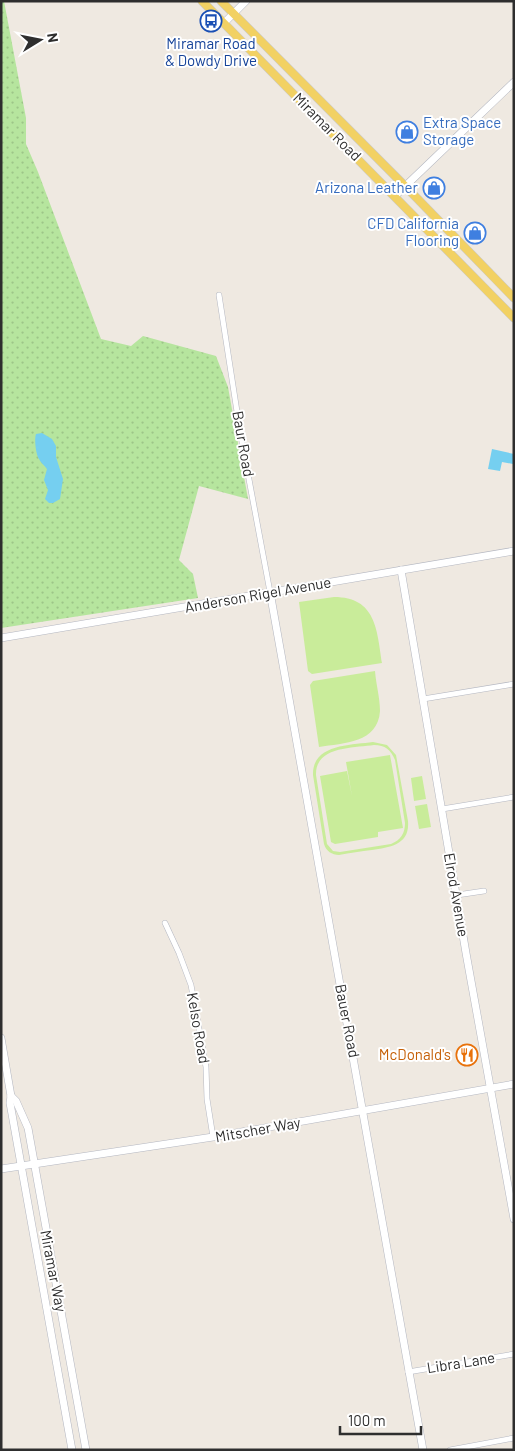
<svg xmlns="http://www.w3.org/2000/svg" width="515" height="1451" font-family="Barlow,sans-serif">
  <style>
    .grass { fill: url(#grass-dots) }
    .pitch { fill: #c9ec9a; fill-rule: evenodd }
    .water { fill: #75cff0 }
    .lines { fill: none; stroke-linecap: round; stroke-linejoin: round }
    .street-casing { stroke: #b4b7c1; stroke-width: 6 }
    .secondary-casing { stroke: #b4b7c1; stroke-width: 8 }
    .primary-casing { stroke: #c9c9c9; stroke-width: 9 }
    .street { stroke: #fff; stroke-width: 5 }
    .secondary { stroke: #fff; stroke-width: 7 }
    .primary { stroke: #f2d163; stroke-width: 8 }
    .labels { text-anchor: middle; stroke-width: 4; stroke-linejoin: round; paint-order: stroke }
    .transit-label { font-size: 15px; fill: #164399; stroke: #fff }
    .shop-label { font-size: 15px; fill: #366cbe; stroke: #fff; text-anchor: end }
    .street-label { font-size: 15px; fill: #2e2e2e; stroke: #fff }
    .food-label { font-size: 15px; fill: #c56008; stroke: #fff; text-anchor: end }
  </style>
  <defs>
    <pattern id="grass-dots" width="8" height="8" patternUnits="userSpaceOnUse" patternTransform="scale(1.25)"><rect width="8" height="8" fill="#b6e59e"/><path d="M2 2h.1M6 6h.1" fill="none" stroke="#9dc588" stroke-width="1.8" stroke-linecap="round"/></pattern>
  </defs>
  <rect width="100%" height="100%" fill="#efe9e1"/>
  <polygon class="grass" points="1,1 4,1 26,118 26,144 38,172 101,339 131,346 143,336 216,356 228,387 248,499 199,486 179,560 193,574 198,598 1,628"/>
  <g class="pitch">
    <path d="M334 597C376 597 377 630 382 663L312 674 308 671 299 602Z"/>
    <path d="M375 671C376 684 380 698 380 711 378 743 344 743 319 747L310 685 313 681Z"/>
    <path d="M373 742 387 745 396 755 408 821C410 845 390 847 372 850 361 851 350 853 339 855 332 855 326 851 324 844L313 775C312 744 351 745 373 742ZM374 745C385 745 391 750 395 760L405 823C405 833 401 840 391 844L340 852 333 851 327 844 316 775C315 746 354 748 374 745Z"/>
    <polygon points="390,755 403,828 378,832 378,837 335,844 331,842 320,776 347,771 352,796 346,762"/>
    <polygon points="422,776 426,799 414,801 411,778"/>
    <polygon points="427,804 431,827 419,829 415,806"/>
  </g>
  <g class="water">
    <path d="M42 433 52 439 56 446V457L63 479 60 499 53 503H49L45 499 48 490 44 480 47 469C44 465 41 463 39 459 36 455 34 439 36 434Z"/>
    <polygon points="492,449 514,454 513,464 502,462 500,471 488,469"/>
  </g>
  <g class="lines">
    <g class="street-casing">
      <g id="street">
        <polyline points="219,295 240,431 270,592"/>
        <polyline points="423,699 514,684"/>
        <polyline points="442,809 514,797"/>
        <polyline points="457,895 484,891"/>
        <polyline points="165,923 179,953 191,985 206,1067 207,1099 213,1137"/>
        <polyline points="408,1372 514,1354"/>
        <polyline points="450,1450 514,1438"/>
      </g>
    </g>
    <g class="secondary-casing">
      <g id="secondary">
        <polyline points="224,23 246,1"/>
        <polyline points="395,196 514,82"/>
        <polyline points="401,570 466,953 514,1219"/>
        <path d="M270 592C321 878 372 1164 423 1450"/>
        <polyline points="1,638 514,551"/>
        <polyline points="1,1038 11,1096 10,1103 72,1450"/>
        <polyline points="11,1096 16,1101 28,1128 86,1450"/>
        <polyline points="1,1169 213,1137 514,1084"/>
      </g>
    </g>
    <g class="primary-casing">
      <g id="primary">
        <polyline points="202,1 514,318"/>
        <polyline points="221,1 405,186 514,298"/>
      </g>
    </g>
    <use href="#street" class="street"/>
    <use href="#secondary" class="secondary"/>
    <use href="#primary" class="primary"/>
  </g>
  <defs>
    <g id="bus-ring" transform="scale(1.125)"><circle r="9.5" fill="#fff" stroke="#1a4fb4" stroke-width="1.5"/><path d="M-5-6H5V4H4V6H2V4H-2V6H-4V4H-5ZM-3.5-4V0h7V-4ZM-3.5 1.2v1.5H-2V1.2ZM2 1.2v1.5H3.5V1.2Z" fill="#1a4fb4"/></g>
    <g id="shop-ring" transform="scale(1.125)"><circle r="9.5" fill="#fff" stroke="#3f7fe0" stroke-width="1.5"/><path d="M-5-2.5h2.3a2.7 3.5 0 0 1 5.4 0H5L5.5 6h-11ZM-1.5-2.5h3a1.5 2.3 0 0 0-3 0Z" fill="#3f7fe0"/></g>
    <g id="restaurant-ring" transform="scale(1.125)"><circle r="9.5" fill="#fff" stroke="#e8710a" stroke-width="1.5"/><path d="M-5-6h1v4h1v-4h1v4h1v-4h1v5L-1.5 .5V6h-2V.5L-5-1ZM5-6V6H3V1.5H1.5Q1.5-4 5-6Z" fill="#e8710a"/></g>
  </defs>
  <g fill-rule="evenodd">
    <use href="#bus-ring" x="211" y="21"/>
    <use href="#shop-ring" x="407" y="132"/>
    <use href="#shop-ring" x="434" y="188"/>
    <use href="#shop-ring" x="475" y="233"/>
    <use href="#restaurant-ring" x="467" y="1055"/>
  </g>
  <g class="labels">
    <g class="transit-label">
      <text x="211" y="49">Miramar Road<tspan x="211" dy="17">&amp; Dowdy Drive</tspan></text>
    </g>
    <g class="shop-label">
      <text x="423" y="128" text-anchor="start">Extra Space<tspan x="423" dy="17">Storage</tspan></text>
      <text x="418" y="193">Arizona Leather</text>
      <text x="459" y="229">CFD California<tspan x="459" dy="17">Flooring</tspan></text>
    </g>
    <g class="street-label">
      <text transform="translate(327 127) rotate(45)" y="5">Miramar Road</text>
      <text transform="translate(243 444) rotate(80)" y="5">Baur Road</text>
      <text transform="translate(258 595) rotate(-10)" y="5">Anderson Rigel Avenue</text>
      <text transform="translate(456 895) rotate(80)" y="5">Elrod Avenue</text>
      <text transform="translate(347 1021) rotate(79)" y="5">Bauer Road</text>
      <text transform="translate(198 1028) rotate(80)" y="5">Kelso Road</text>
      <text transform="translate(258 1130) rotate(-10)" y="5">Mitscher Way</text>
      <text transform="translate(53 1271) rotate(79)" y="5">Miramar Way</text>
      <text transform="translate(461 1363) rotate(-9)" y="5">Libra Lane</text>
    </g>
    <g class="food-label">
      <text x="451" y="1060">McDonald's</text>
    </g>
  </g>
  <rect width="515" height="1451" fill="none" stroke="#2e2e2e" stroke-width="5"/>
  <g transform="translate(40 40) rotate(80)" stroke="#ffffff" stroke-width="4" paint-order="stroke">
  <path d="M0-4L9 19L0 12L-9 19Z" fill="#2e2e2e"/>
  <text y="-8" font-size="14" font-weight="bold" text-anchor="middle" fill="#2e2e2e">N</text>
  </g>
  <path d="M340 1426v8h81v-8" fill="none" stroke="#2e2e2e" stroke-width="2.5"/>
  <text x="348" y="1426" font-size="15" fill="#2e2e2e" stroke="#ffffff" stroke-width="4" paint-order="stroke">100 m</text>
</svg>
